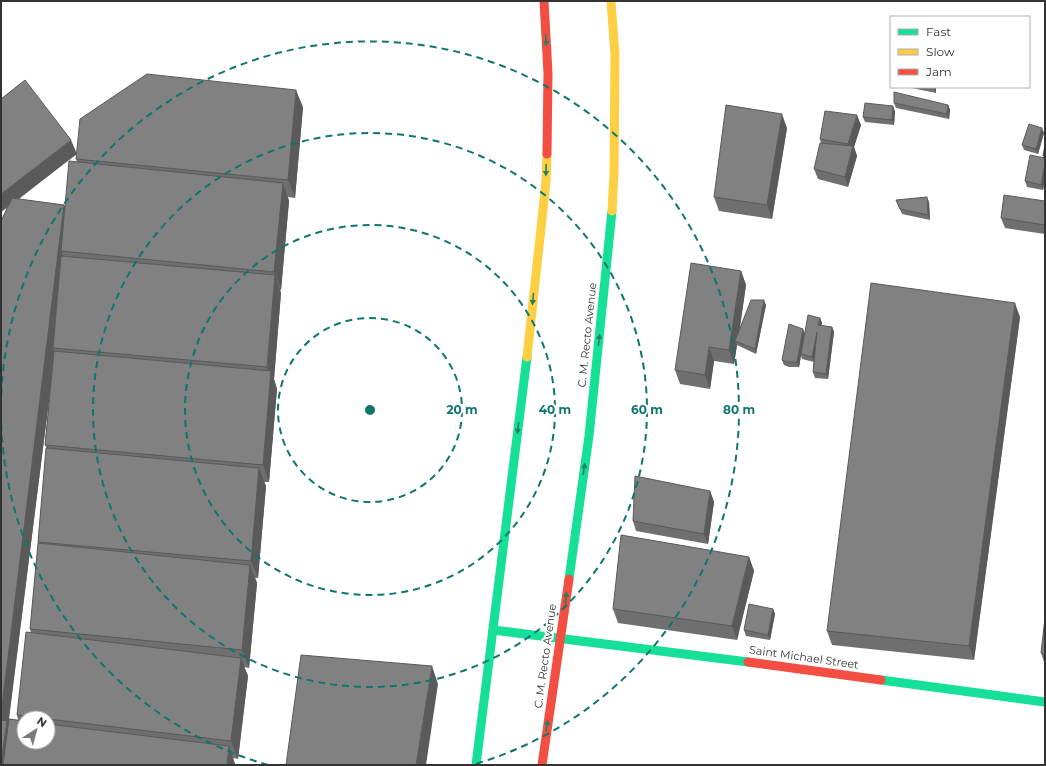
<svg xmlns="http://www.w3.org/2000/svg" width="1046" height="766" font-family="Montserrat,sans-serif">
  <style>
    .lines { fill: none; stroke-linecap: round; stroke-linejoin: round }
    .fast { stroke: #16e098; stroke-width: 9 }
    .slow { stroke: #ffcf43; stroke-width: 9 }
    .jam { stroke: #f24e42; stroke-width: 9 }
    .wall { fill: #6f6f6f; fill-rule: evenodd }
    .shaded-wall { fill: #5a5a5a }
    .building { fill: #818181; stroke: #5a5a5a }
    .oneway { fill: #268160 }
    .ring { fill: none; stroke: #0f766e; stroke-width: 2; stroke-dasharray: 7 5 }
    .labels { text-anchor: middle; stroke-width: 4; stroke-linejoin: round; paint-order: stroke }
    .street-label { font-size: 11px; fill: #333; stroke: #fff }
    .centre { fill: #0f766e; stroke: #fff; stroke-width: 2 }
    .ring-label { font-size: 12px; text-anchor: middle; font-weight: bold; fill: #0f766e; stroke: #fff; stroke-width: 4; stroke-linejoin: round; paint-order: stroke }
  </style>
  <rect width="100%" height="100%" fill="#fff"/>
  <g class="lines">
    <g class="fast">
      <polyline points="569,579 589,436 612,211"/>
      <polyline points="493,630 748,662"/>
      <polyline points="881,680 1045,702"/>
      <polyline points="476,765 527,357"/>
    </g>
    <g class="slow">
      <polyline points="611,1 615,55 614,174 612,211"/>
      <polyline points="527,357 546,182 547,154"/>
    </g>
    <g class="jam">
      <polyline points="544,1 548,73 547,154"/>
      <polyline points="748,662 881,680"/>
      <polyline points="542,765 569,579"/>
    </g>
  </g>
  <g class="wall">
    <polygon points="907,87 936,87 936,93"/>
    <polygon points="894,103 948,105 950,110 949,119 896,108"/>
    <path d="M303 107 295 198 288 197 289 201 281 290H280L281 293 274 379 277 389 269 482H264L266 486 258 578H255L257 583 249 668 244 667 248 676 238 759 233 758 235 764 1 765V221L7 208 1 212 76 153ZM76 154V159L77 162 65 207 64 205 19 199ZM51 384 45 445 47 449 30 629 31 633 17 715 18 720 9 719ZM24 718H48V742H24Z"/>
    <polygon points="895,111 894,125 865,122 863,117"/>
    <polygon points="861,125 854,147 857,156 848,187 818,179 814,169 821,143 820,139"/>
    <polygon points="787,128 772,219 719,211 714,197"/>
    <polygon points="1044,133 1038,154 1024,150 1022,145"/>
    <polygon points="1045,145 1045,179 1043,190 1027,187 1025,181 1044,158 1043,156"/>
    <polygon points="896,200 929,202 930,220 902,214"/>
    <polygon points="1045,201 1045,234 1005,228 1001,218"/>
    <polygon points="741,271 746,285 739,330 766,305 756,354 737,345 734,364 714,361 710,389 680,384 675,370"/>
    <polygon points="1020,317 974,660 832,645 827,631"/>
    <polygon points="820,318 822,323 821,326 832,327 834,332 828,379 815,378 813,372 814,359 814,362 802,359 801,355 799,367 789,367 784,365 782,360"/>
    <polygon points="710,491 714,502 708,544 636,531 633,521"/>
    <polygon points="749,557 754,571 737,640 618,623 613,609"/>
    <polygon points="773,609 775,614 770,640 746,636 744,630"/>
    <polygon points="1045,618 1045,665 1041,653"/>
  </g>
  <g class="shaded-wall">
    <polygon points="934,87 936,87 936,93"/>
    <polygon points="296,90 303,107 295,198 288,180"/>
    <polygon points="948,105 950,110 949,119 947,114"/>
    <polygon points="893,106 895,111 894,125 892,120"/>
    <polygon points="782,114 787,128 772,219 767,205"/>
    <polygon points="857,115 861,125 854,147 857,156 848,187 845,177 851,154 848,144"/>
    <polygon points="1042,128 1044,133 1038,154 1036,149"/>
    <polygon points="71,140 77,154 1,212 1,194"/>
    <polygon points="1045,164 1045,179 1043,190 1041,185"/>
    <polygon points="283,183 289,201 281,290 274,272"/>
    <polygon points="927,197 929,202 930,220 928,215"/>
    <polygon points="64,205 71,222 61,251 66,264 53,348 55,353 8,725 10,765 1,765 6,730 1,717 1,714"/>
    <polygon points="741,271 746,285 738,342 735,341 737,345 734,364 729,350"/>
    <polygon points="275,275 281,293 274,379 277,389 269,482 263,465 270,377 267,367"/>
    <polygon points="764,300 766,305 756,354 755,349"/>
    <polygon points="1015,303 1020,317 974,660 969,646"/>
    <polygon points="820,318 822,323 820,330 818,325"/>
    <polygon points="832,327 834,332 828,379 826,374"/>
    <polygon points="803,329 805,334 799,367 797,362"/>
    <polygon points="817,332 819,337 814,362 812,357"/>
    <polygon points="709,347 714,361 710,389 705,375"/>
    <polygon points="259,468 266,486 258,578 251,561"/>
    <polygon points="710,491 714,502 708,544 704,534"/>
    <polygon points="749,557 754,571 737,640 732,626"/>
    <polygon points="250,565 257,583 249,668 242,650"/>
    <polygon points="773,609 775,614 770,640 768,635"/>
    <polygon points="241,658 248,676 238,759 231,741"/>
    <polygon points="432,666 438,684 426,765 416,765"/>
    <polygon points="229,746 235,764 235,765 227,765"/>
  </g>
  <g class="building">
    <polygon points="147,74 296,90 288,180 76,159 80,119"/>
    <polygon points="25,80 71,140 1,194 1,99"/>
    <polygon points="894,92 948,105 947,114 894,103"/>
    <polygon points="865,103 893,106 892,120 863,117"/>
    <polygon points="726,105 782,114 767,205 714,197"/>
    <polygon points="825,111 857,115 848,144 820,139"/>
    <polygon points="1029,124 1042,128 1036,149 1022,145"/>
    <polygon points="820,143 853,146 845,177 814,169"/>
    <polygon points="1045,145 1045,157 1043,156"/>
    <polygon points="1030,155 1045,158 1045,164 1041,185 1025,181"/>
    <polygon points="69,161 283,183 274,272 61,251"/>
    <polygon points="1004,195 1045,201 1045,225 1001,218"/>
    <polygon points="927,197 928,215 900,209 896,200"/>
    <polygon points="12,198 64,205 1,714 1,221"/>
    <polygon points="61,256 275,275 267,367 53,348"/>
    <polygon points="691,263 741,271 729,350 709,347 705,375 675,370"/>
    <polygon points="871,283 1015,303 969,646 827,631"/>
    <polygon points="751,300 764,300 755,349 735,341"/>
    <polygon points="808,315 820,318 818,325 832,327 826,374 813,372 817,332 812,357 801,354"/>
    <polygon points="789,324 803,329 797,362 787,362 782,360"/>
    <polygon points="54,351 271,371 263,465 45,445"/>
    <polygon points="46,448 259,468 251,561 38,542"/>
    <polygon points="635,476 710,491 704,534 633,521"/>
    <polygon points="621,535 749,557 732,626 613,609"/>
    <polygon points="38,543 250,565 242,650 30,629"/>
    <polygon points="749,604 773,609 768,635 744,630"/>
    <polygon points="1045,618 1045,654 1041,653"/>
    <polygon points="26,632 241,658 231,741 48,719 48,718 39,718 17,715"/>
    <polygon points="301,655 432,666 416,765 286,765"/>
    <polygon points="9,719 24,721 24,742 48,742 48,724 229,746 227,765 3,765"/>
    <polygon points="1,720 7,721 1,762"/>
  </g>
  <defs><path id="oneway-solid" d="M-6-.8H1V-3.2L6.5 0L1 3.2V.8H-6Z"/></defs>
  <g class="oneway">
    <use href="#oneway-solid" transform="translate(546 40) rotate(87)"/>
    <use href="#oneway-solid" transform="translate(546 170) rotate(91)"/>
    <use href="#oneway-solid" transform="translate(533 299) rotate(96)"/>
    <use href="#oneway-solid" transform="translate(599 340) rotate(-84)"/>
    <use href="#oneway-solid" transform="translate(518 428) rotate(97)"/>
    <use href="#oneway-solid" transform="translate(584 469) rotate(-82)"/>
    <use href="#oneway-solid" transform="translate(566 598) rotate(-82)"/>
    <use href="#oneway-solid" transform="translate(547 726) rotate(-82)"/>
  </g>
  <g class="ring">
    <circle cx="370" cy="410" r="92"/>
    <circle cx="370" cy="410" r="185"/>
    <circle cx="370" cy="410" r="277"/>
    <path d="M268 765A369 369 0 0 1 1 413M1 407A369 369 0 1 1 472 765"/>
  </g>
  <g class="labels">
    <g class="street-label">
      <text transform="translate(587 335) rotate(-84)" y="4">C. M. Recto Avenue</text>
      <text transform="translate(545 656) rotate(-82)" y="4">C. M. Recto Avenue</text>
      <text transform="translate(804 657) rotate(8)" y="4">Saint Michael Street</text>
    </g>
  </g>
  <circle cx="370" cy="410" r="6" class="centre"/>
  <g class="ring-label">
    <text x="462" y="414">20 m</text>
    <text x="555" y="414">40 m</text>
    <text x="647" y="414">60 m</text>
    <text x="739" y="414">80 m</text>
  </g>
  <rect width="1046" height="766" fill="none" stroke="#333333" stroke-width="4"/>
  <rect x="890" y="16" width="140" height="72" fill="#ffffff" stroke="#adadad"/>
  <rect x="898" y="29" width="20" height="6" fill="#16e098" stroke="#adadad"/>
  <text x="926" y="36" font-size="12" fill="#333333">Fast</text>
  <rect x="898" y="49" width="20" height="6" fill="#ffcf43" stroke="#adadad"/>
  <text x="926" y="56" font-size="12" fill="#333333">Slow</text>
  <rect x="898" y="69" width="20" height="6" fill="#f24e42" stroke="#adadad"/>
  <text x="926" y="76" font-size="12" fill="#333333">Jam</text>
  <g transform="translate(36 730) rotate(36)"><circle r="19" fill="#ffffff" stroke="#adadad"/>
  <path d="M0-3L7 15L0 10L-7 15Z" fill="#7a7a7a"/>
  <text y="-6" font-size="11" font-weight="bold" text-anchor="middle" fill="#333333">N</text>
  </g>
</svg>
